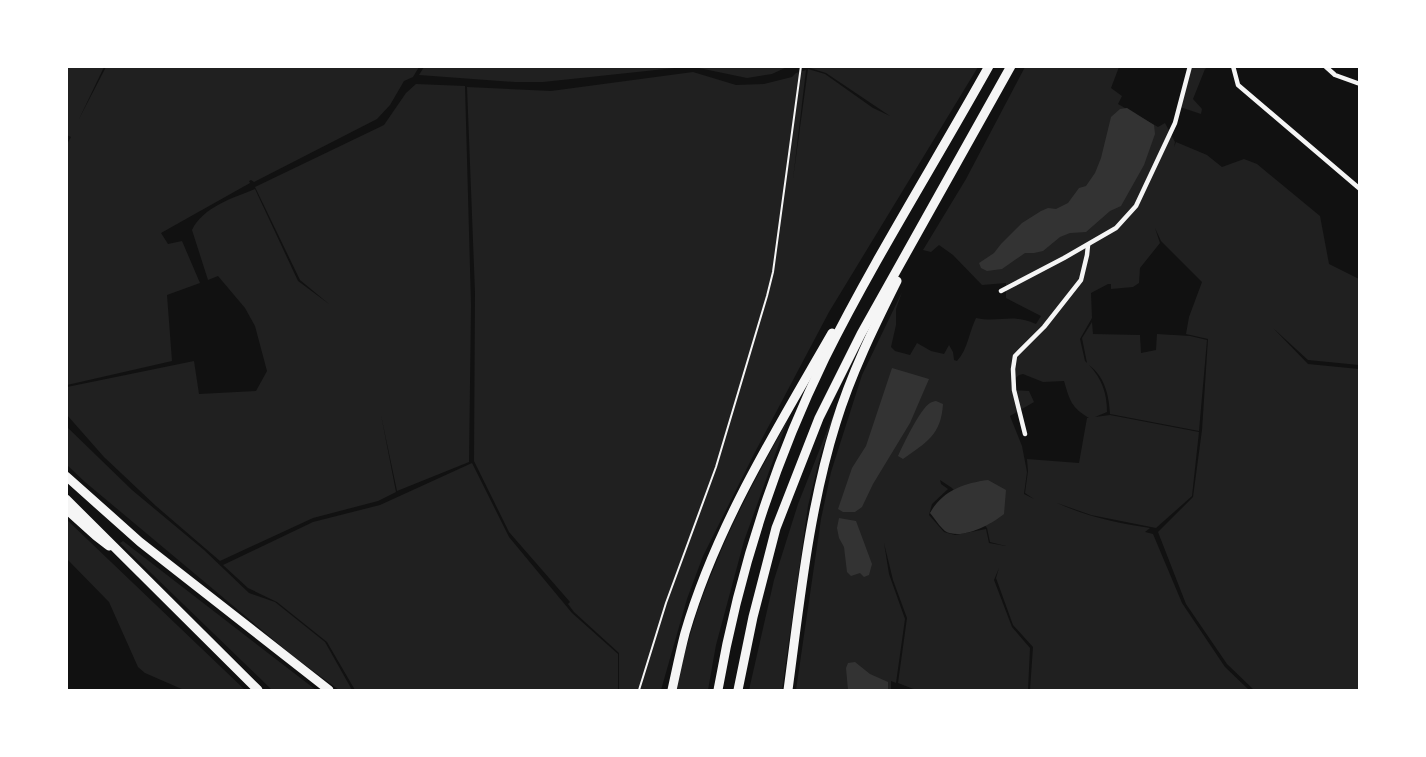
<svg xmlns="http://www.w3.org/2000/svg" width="1426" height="757" font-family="'Exo 2',sans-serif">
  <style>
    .green { fill: #202020; fill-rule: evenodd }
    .water { fill: #333 }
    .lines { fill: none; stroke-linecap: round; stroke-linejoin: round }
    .path { stroke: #f5f5f5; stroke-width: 2 }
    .minor { stroke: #f5f5f5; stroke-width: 4.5 }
    .motorway { stroke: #f5f5f5; stroke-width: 9 }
  </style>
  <rect width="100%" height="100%" fill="#111"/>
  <g class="green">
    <polygon points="67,66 104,67 79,119 106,67 419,67 413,77 404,81 390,105 377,119 254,182 251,180 249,181 250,183 161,233 168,244 182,241 200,283 167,295 172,361 67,385 66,146 71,137 67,135"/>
    <polygon points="424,67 424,66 684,67 543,82 515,82 419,75"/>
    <polygon points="694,67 787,66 787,67 772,74 747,78"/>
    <polygon points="807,67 978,67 829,312 754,454 703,556 687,599 661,690 619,690 619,653 574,612 568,604 570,602 509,532 474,461 475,292 467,87 551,91 693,72 736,85 764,84 792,77 796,73 806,70 793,179 808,69 825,74 873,108 890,116 826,73"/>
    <path d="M1025 67H1119L1111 88 1122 96 1118 104 1158 127 1165 123 1175 142 1174 147 1176 142 1207 155 1222 167 1244 159 1257 164 1320 216 1329 264 1359 279V365L1308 360 1273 328 1308 364 1359 369V690H1254L1227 664 1186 604 1158 532 1193 497 1202 430 1208 339 1186 334 1189 317 1202 282 1161 241 1155 228 1160 243 1140 268 1139 283 1133 287 1111 289V284H1108L1091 293 1092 318 1080 339 1085 361 1087 363 1082 338 1092 322 1093 334 1140 335 1141 353 1156 350 1157 334 1190 336 1207 340 1199 431 1110 414C1109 394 1104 376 1089 365 1102 379 1107 393 1107 412L1095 417 1110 415 1199 432 1192 496 1156 528 1091 515 1057 503C1089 517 1116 523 1150 528L1145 532 1153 534 1182 603 1225 667 1249 690H1030L1033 647 1013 625 996 578 999 568 994 580 1012 627 1030 648 1028 690H916L898 683 907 618 893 580 884 543 889 574 905 619 896 683 891 681V690H796L821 519 831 472 862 375 902 292 896 309V325L891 347 895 351 910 355 917 343 931 351 944 354 949 345 953 352 954 360 957 361C968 349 969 332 976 318 1000 323 1012 313 1036 324L1041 316 1006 298V283L982 285 953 255 939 245 931 252 923 250 966 179ZM1023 374 1043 382 1064 381C1070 401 1071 407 1089 418H1087L1079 463 1027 459 1028 471 1025 493 1034 499 1024 494 1027 472 1022 446 1010 416 1034 402 1029 391 1012 390 1011 382 1019 375ZM940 480 952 488 987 528 990 542 1006 546 989 543 986 529 955 535 944 532 929 515 932 504 948 489 941 484Z"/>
    <polygon points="1189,67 1208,67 1205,69 1193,99 1202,109 1201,114 1180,107"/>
    <path d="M416 84 465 86 471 305 469 462 397 491 381 415 396 492 378 501 313 518 220 561 156 506 104 457 67 415V387L194 361 199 394 256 391 267 371 255 326 245 308 218 276 208 280 192 230C203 207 233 198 255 189L298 281 329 304 300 280 255 187 384 125 406 93Z"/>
    <polygon points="840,398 821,453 808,506 782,690 749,690 774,580 798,504"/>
    <path d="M788 419 744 541 716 645 708 690H675C686 647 698 604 716 563 736 513 763 466 788 419Z"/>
    <polygon points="66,426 132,490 204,550 249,593 275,602 325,642 352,690 339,690 293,656 85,482 67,465"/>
    <polygon points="472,463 509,537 572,613 618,654 618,690 355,690 327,642 277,602 248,588 223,565 313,522 380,505"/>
    <polygon points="66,519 245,690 184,690 145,673 138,667 109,602 67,559"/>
    <polygon points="123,541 316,690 272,690 120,543"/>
  </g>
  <g class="water">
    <polygon points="1127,108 1154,125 1155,134 1144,165 1121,206 1110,211 1086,232 1070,233 1060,237 1043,251 1034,253 1025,253 1002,269 987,271 981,268 979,263 994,253 1001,244 1022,223 1041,211 1048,208 1056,209 1068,203 1079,188 1086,186 1095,173 1101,158 1111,117 1120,109"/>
    <polygon points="892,368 929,379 910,423 873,484 862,507 855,512 843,512 838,509 852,468 866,446"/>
    <path d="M936 401 943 404C941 435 927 442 903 459L898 456C903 445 920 409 930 403 932 402 934 401 936 401Z"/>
    <path d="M988 480 1006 490 1004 514C992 524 961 541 945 531 940 527 935 519 930 513 942 491 964 483 988 480Z"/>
    <polygon points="839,518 856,521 872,564 869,575 864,577 860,573 851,576 847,572 844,547 839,538 837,528"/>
    <polygon points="855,662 870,674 888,682 888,690 848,690 846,668 848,663"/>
  </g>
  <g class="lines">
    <polyline class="path" points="639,690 666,603 716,467 767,296 773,272 801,66"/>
    <g class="minor">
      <polyline points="1233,66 1238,85 1360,189"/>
      <polyline points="1325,66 1335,75 1360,84"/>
      <polyline points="1001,291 1064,258 1116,228 1136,206 1175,123 1190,66"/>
      <polyline points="1025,434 1014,390 1013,369 1015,356 1044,327 1081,280 1087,255 1088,245"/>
    </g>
    <g class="motorway">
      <polyline points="66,476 140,542 329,690"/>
      <polyline points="66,499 258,690"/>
      <polyline points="66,509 96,536 109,546"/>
      <path d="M672 690C676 672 680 652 685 633 716 526 777 429 832 333"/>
      <path d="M718 690C738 575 774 463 825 358 875 258 935 163 989 66"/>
      <polyline points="738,690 753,617 776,528 819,418 861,334 1011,66"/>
      <path d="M788 690C800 601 809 509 836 423 851 374 874 327 897 281"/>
    </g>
  </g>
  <rect width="1426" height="757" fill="none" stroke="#ffffff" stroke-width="136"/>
</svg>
